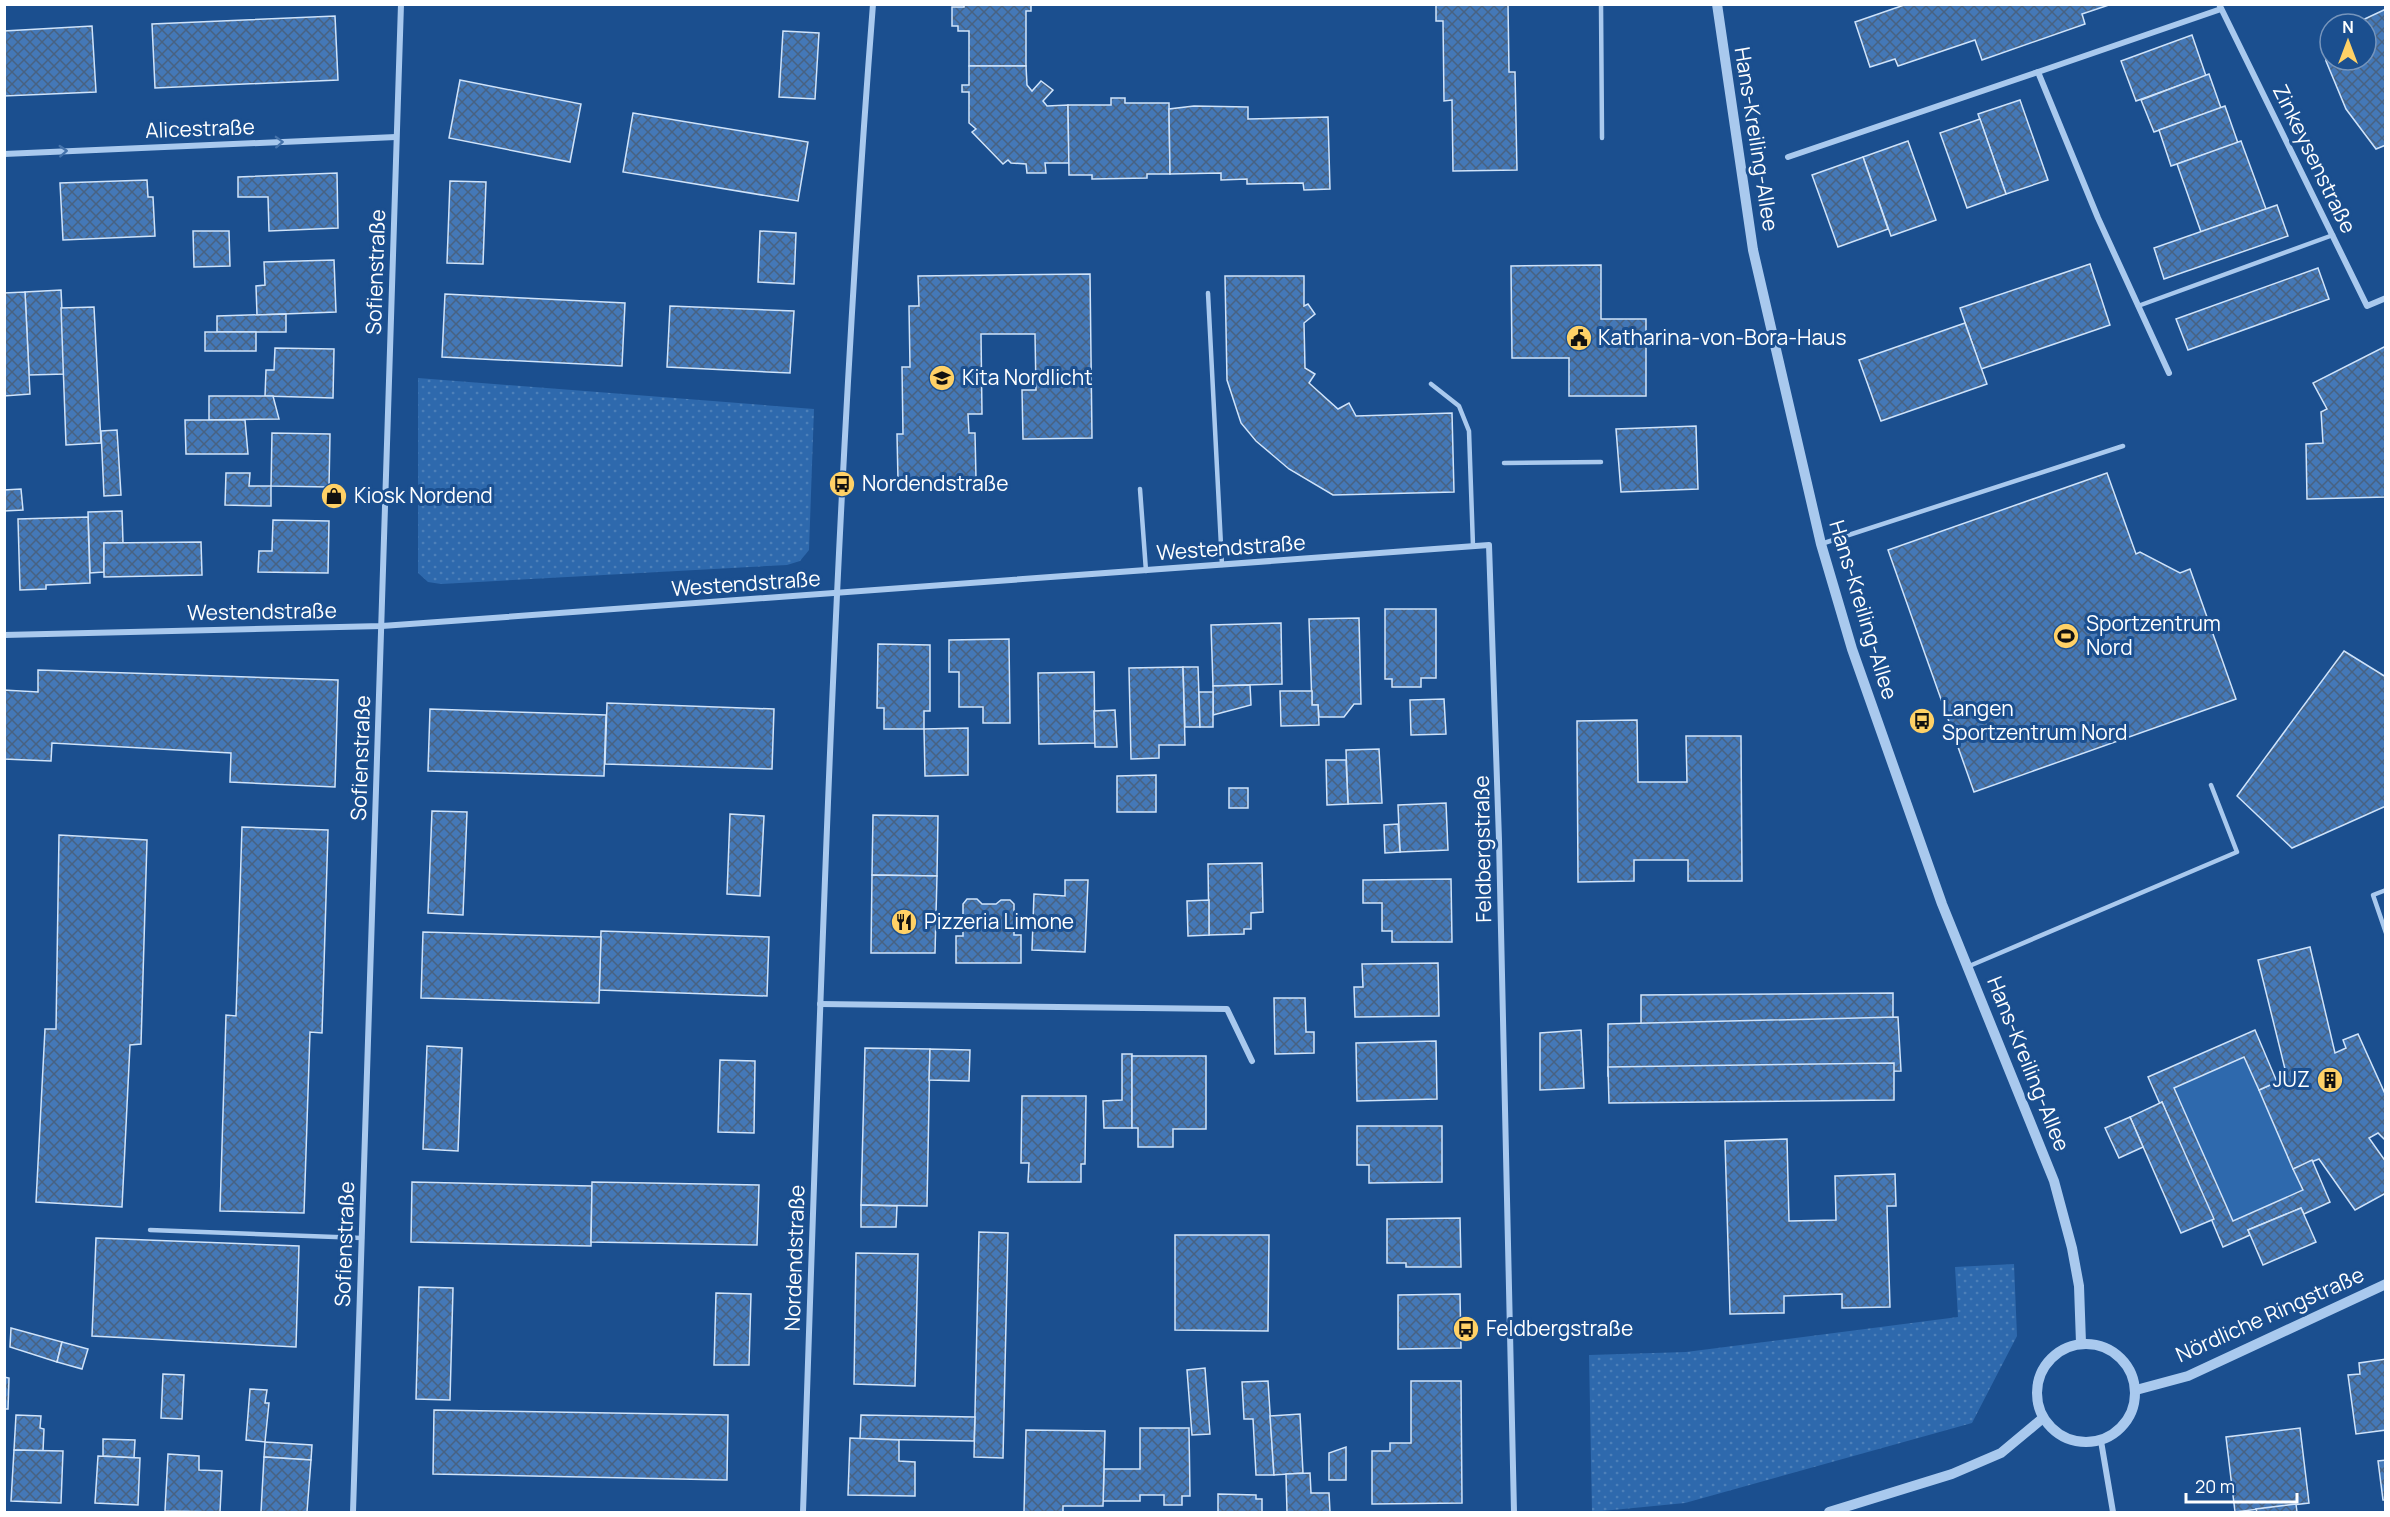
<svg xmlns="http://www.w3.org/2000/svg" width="2390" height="1517" font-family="Manrope,sans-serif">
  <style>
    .grass { fill: url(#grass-dots) }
    .garden { fill: #2e69ad }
    .building { fill: url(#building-cross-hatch); stroke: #cfe3fa; stroke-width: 1.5 }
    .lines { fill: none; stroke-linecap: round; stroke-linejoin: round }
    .service { stroke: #a9c9ee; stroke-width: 4.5 }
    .minor { stroke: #a9c9ee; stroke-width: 6 }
    .tertiary { stroke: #a9c9ee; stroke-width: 10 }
    .oneway { stroke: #4674ac }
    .labels { text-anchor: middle; stroke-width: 6; stroke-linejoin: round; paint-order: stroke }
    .street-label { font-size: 21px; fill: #fff; stroke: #1b4f8f }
    .poi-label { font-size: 21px; fill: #fff; stroke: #1b4f8f; text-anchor: start }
  </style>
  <defs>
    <pattern id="grass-dots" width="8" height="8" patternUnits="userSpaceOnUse" patternTransform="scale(1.5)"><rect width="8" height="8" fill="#2e69ad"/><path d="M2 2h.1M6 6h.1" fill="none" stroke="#4d80b9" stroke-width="1.8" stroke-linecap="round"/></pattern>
    <pattern id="building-cross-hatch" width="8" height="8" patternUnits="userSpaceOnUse" patternTransform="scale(1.5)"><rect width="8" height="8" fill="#4478b7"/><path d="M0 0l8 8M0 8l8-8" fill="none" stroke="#486282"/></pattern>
  </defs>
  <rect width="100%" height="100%" fill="#1b4f8f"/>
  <g class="grass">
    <polygon points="418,378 814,409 809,550 800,561 787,565 441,584 428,582 418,573"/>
    <polygon points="2014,1264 2017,1336 1972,1423 1685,1503 1592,1512 1589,1355 1686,1352 1958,1317 1955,1267"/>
  </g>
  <polygon class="garden" points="2244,1057 2303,1190 2233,1221 2174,1088"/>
  <g class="building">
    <polygon points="964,4 1031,4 1031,11 1026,11 1026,66 969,66 969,31 958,31 958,26 952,26 952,7 964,7"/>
    <polygon points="1436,4 1508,4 1509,72 1515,72 1517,170 1453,171 1452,100 1444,101 1443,21 1436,21"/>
    <polygon points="1907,4 2109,4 2109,5 2082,14 2085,24 1982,60 1975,40 1898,66 1895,59 1870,67 1855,22"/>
    <polygon points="2386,9 2386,145 2376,149 2346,109 2326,61 2323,39 2330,35 2330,60 2366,60 2366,24 2354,24"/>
    <polygon points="335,16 338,80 155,88 152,24"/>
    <polygon points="92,26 96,92 4,96 4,31"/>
    <polygon points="783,31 819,33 815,99 779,97"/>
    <polygon points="2192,35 2206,76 2136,101 2121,61"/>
    <polygon points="969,66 1026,66 1027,85 1032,91 1041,81 1053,90 1043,101 1047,106 1068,105 1069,163 1045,163 1046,173 1027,173 1026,164 1011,163 1008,160 1003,164 972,132 976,129 969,123 969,92 962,92 962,85 969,85"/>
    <polygon points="2209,74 2221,108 2154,132 2141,100"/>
    <polygon points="460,80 581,104 570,162 449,138"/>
    <polygon points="1111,98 1125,98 1125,103 1169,103 1170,174 1147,174 1147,178 1092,179 1092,175 1069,175 1068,105 1111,105"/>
    <polygon points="2020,100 2048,180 2006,194 1978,114"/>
    <polygon points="1194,106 1248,107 1248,119 1328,117 1330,189 1304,190 1303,183 1247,184 1247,179 1221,180 1221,173 1170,174 1169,109"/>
    <polygon points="2225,106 2238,143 2171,166 2159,130"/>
    <polygon points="633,113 808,142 798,201 623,172"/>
    <polygon points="1980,119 2006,194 1967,208 1940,133"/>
    <polygon points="1908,141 1936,220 1891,236 1863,157"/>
    <polygon points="2241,141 2266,209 2201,232 2177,164"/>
    <polygon points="1863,157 1888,229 1838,247 1812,175"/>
    <polygon points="337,173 338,228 269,231 268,197 238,197 238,177"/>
    <polygon points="147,180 148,197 153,197 155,236 63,240 60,183"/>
    <polygon points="450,181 486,182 483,264 447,263"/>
    <polygon points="2277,205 2288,236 2164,279 2154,248"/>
    <polygon points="193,231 229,231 230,266 194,267"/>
    <polygon points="760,231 796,233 794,284 758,282"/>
    <polygon points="334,260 336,312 257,315 256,286 265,285 264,262"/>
    <polygon points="2090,264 2110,325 1981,369 1960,308"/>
    <polygon points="1601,265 1601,319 1646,319 1646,396 1569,396 1569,358 1512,358 1511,266"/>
    <polygon points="2318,268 2329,299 2188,350 2176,319"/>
    <polygon points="1090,274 1092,438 1023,439 1022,390 1036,390 1035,334 981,334 982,414 968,414 969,433 975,433 976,479 898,480 897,434 903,434 902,367 910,367 909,306 919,306 918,276"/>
    <polygon points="1225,276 1304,276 1304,306 1308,304 1315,314 1304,323 1305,368 1315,374 1309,383 1338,409 1349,403 1356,416 1452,413 1454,492 1333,495 1289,469 1256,441 1241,423 1227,380"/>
    <polygon points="61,290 65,374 29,375 25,292"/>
    <polygon points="25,292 30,394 4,396 4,293"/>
    <polygon points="445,294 625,303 622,366 442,357"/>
    <polygon points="670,306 794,311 790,373 667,367"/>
    <polygon points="94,307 101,443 66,445 61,308"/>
    <polygon points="286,314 286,332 217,332 217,316"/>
    <polygon points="1965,323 1987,384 1881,421 1859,360"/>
    <rect x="205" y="332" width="51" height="19"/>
    <polygon points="2386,346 2386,497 2307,499 2306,444 2323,443 2321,412 2327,409 2313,383"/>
    <polygon points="275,348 334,349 333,398 265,396 266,370 274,370"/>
    <polygon points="209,396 273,396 279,419 209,420"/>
    <polygon points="185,420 245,420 248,454 186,454"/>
    <polygon points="1696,426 1698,489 1621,492 1616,429"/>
    <polygon points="117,430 121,495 104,496 101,431"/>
    <polygon points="272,433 330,434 329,487 271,486"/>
    <polygon points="226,473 250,473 249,486 271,486 271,506 225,505"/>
    <polygon points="2107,473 2136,554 2140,552 2180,573 2190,569 2236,699 1974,792 1888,550"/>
    <polygon points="328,487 341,487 341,506 327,505"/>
    <polygon points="21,489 23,510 4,511 4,490"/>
    <polygon points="122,511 123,543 104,543 104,572 90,573 88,512"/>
    <polygon points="88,517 90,583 46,585 46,589 20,590 18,519"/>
    <polygon points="273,520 329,521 328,573 258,572 259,551 272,551"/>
    <polygon points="201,542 202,575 104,577 104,543"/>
    <polygon points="1385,609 1436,609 1436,678 1421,678 1421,687 1392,687 1392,679 1385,679"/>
    <polygon points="1359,618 1361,704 1354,704 1344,717 1319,717 1318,705 1312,705 1309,619"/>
    <polygon points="1281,623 1282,684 1213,686 1211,625"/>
    <polygon points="1009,639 1010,723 983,723 983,707 959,707 959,672 949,672 949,640"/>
    <polygon points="878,644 930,645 930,711 924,711 924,729 884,729 884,708 877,708"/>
    <polygon points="2344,651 2386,677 2386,806 2292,848 2237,796"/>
    <polygon points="1183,667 1185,745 1159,745 1159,758 1131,759 1129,668"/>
    <polygon points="1183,667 1198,667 1200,727 1185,727"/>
    <polygon points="38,670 338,680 335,787 230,782 231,753 52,743 51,761 4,759 4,690 38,692"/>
    <polygon points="1094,672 1095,743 1039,744 1038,673"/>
    <polygon points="1250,685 1251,705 1213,715 1213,686"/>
    <polygon points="1280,691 1312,691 1312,705 1318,705 1319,725 1281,726"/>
    <polygon points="1199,692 1213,692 1213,727 1200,727"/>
    <polygon points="1444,699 1446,734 1411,735 1410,700"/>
    <polygon points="607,703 774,709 772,769 605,764"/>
    <polygon points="430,709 606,715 604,776 428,771"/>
    <polygon points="1115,710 1117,747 1095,747 1094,711"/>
    <polygon points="1637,720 1638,782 1687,782 1686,736 1741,736 1742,881 1688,881 1688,860 1634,860 1634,881 1578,882 1577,721"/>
    <polygon points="968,728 968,775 925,776 924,729"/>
    <polygon points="1379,749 1382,803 1348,804 1346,750"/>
    <polygon points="1326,760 1346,760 1348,804 1327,805"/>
    <polygon points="1156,775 1156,812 1117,812 1117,776"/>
    <rect x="1229" y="788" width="19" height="20"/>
    <polygon points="1446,803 1448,850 1400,852 1398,805"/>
    <polygon points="432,811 467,812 463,915 428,913"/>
    <polygon points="730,814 764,816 760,896 727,894"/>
    <polygon points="873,815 938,816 937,876 872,875"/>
    <polygon points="1398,824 1400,852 1385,853 1384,825"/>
    <polygon points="242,827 328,830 322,1033 310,1032 304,1213 220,1211 226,1015 236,1016"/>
    <polygon points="59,835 147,840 141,1044 130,1045 122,1207 36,1202 45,1029 56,1029"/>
    <polygon points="1262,863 1263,912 1251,913 1251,929 1244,929 1244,934 1209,935 1208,864"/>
    <polygon points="872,875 937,876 935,953 871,953"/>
    <polygon points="1451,879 1452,942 1392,942 1392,931 1382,931 1382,903 1363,903 1363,880"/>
    <polygon points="1065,880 1088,880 1085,952 1032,950 1034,894 1065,896"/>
    <polygon points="967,899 977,899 982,904 996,904 1001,900 1010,900 1014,904 1014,935 1021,935 1021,963 956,963 956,936 963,936 963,904"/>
    <polygon points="1209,900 1209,935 1188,936 1187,901"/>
    <polygon points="601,931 769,937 767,996 599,990"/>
    <polygon points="423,932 601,937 599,1003 421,998"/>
    <polygon points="2310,947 2335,1053 2346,1048 2343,1040 2358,1034 2386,1096 2386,1141 2378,1133 2369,1138 2386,1162 2386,1193 2355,1210 2319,1159 2293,1169 2259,1090 2287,1077 2258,960"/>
    <polygon points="1438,963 1439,1016 1355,1017 1354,987 1363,987 1362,964"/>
    <polygon points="1893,993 1893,1029 1641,1030 1641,995"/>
    <polygon points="1274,998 1305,998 1306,1032 1314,1032 1314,1053 1275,1054"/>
    <polygon points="1898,1017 1901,1071 1608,1076 1608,1024"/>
    <polygon points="1581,1030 1584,1088 1540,1090 1540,1033"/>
    <polygon points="2255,1030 2277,1082 2259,1090 2244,1057 2174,1088 2233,1221 2303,1190 2293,1169 2312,1160 2330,1202 2304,1214 2301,1208 2248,1230 2250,1235 2223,1247 2162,1102 2160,1104 2148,1077"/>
    <polygon points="1436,1041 1437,1099 1357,1101 1356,1043"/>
    <polygon points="427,1046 462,1048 458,1151 423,1149"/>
    <polygon points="865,1048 930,1049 927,1206 861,1205"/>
    <polygon points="930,1049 970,1050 969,1081 929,1080"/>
    <polygon points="1122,1054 1132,1054 1132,1128 1104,1128 1103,1101 1122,1100"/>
    <polygon points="1132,1056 1206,1056 1206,1129 1173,1129 1173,1147 1138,1147 1138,1128 1132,1128"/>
    <polygon points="720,1060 755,1061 754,1133 718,1132"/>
    <polygon points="1894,1063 1894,1100 1609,1103 1608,1067"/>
    <polygon points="1022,1096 1086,1096 1085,1164 1081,1164 1081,1182 1028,1182 1029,1163 1021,1163"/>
    <polygon points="2162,1102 2214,1219 2181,1233 2130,1117"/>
    <polygon points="2130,1117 2143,1147 2119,1158 2105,1128"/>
    <polygon points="1357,1126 1442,1126 1442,1182 1369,1183 1369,1165 1357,1165"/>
    <polygon points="1787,1139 1789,1221 1836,1220 1835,1176 1895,1174 1896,1206 1887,1206 1890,1307 1842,1308 1842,1294 1784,1296 1784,1313 1730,1314 1725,1141"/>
    <polygon points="412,1182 592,1186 591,1246 411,1242"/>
    <polygon points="592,1182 759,1185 757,1245 591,1242"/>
    <polygon points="861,1205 897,1206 896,1227 861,1227"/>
    <polygon points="2301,1208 2316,1242 2263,1265 2248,1230"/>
    <polygon points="1460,1218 1461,1267 1406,1267 1406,1263 1387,1263 1387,1219"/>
    <polygon points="979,1232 1008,1233 1003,1458 974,1457"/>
    <polygon points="1175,1235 1269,1235 1268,1331 1175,1330"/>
    <polygon points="96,1238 299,1246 296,1347 92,1336"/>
    <polygon points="856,1253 918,1254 915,1386 854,1384"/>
    <polygon points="419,1287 453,1288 450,1400 416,1399"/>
    <polygon points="716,1293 751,1294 749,1365 714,1365"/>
    <polygon points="1460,1294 1461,1348 1398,1349 1398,1295"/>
    <polygon points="11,1328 62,1342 57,1362 10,1347"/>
    <polygon points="62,1342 88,1349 82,1369 57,1362"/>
    <polygon points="2386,1359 2386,1430 2356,1434 2348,1375 2360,1374 2359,1363"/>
    <polygon points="1205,1368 1210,1434 1192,1435 1187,1370"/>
    <polygon points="163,1374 184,1375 182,1419 161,1418"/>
    <polygon points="4,1377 9,1378 8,1409 4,1409"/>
    <polygon points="1268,1381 1274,1475 1256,1475 1253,1419 1244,1419 1242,1382"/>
    <polygon points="1411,1381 1461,1381 1462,1503 1372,1504 1372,1451 1390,1451 1390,1443 1411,1443"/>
    <polygon points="250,1389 267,1390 265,1403 269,1403 265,1442 246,1440"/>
    <polygon points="434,1410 728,1415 727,1480 433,1474"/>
    <polygon points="1300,1414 1303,1473 1274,1475 1270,1416"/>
    <polygon points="16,1415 41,1416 40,1428 44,1429 43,1451 14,1450"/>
    <polygon points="861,1415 975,1417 974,1441 860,1439"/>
    <polygon points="1140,1428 1189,1428 1190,1496 1182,1496 1182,1505 1164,1505 1164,1495 1140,1495 1140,1501 1103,1501 1104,1469 1140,1469"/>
    <polygon points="2300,1428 2309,1503 2235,1512 2226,1437"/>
    <polygon points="1026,1430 1105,1431 1103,1506 1063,1506 1063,1512 1024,1512"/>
    <polygon points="850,1438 899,1440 899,1461 915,1462 915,1496 848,1495"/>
    <polygon points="103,1439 135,1440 134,1458 103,1456"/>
    <polygon points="265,1442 312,1445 311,1460 264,1457"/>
    <polygon points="1346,1447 1346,1480 1329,1480 1329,1453"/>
    <polygon points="14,1450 63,1451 61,1503 11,1501"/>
    <polygon points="168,1454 199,1456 199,1470 222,1471 220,1512 165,1511"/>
    <polygon points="98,1456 140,1458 138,1505 95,1503"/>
    <polygon points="264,1457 311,1460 307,1512 261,1512"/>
    <polygon points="2386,1460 2386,1500 2383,1500 2378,1461"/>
    <polygon points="1310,1473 1311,1493 1329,1493 1330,1512 1287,1512 1286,1474"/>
    <polygon points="1218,1494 1256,1495 1256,1499 1262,1499 1262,1512 1218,1512"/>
    <polygon points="2296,1504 2297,1512 2257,1512 2256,1509"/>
  </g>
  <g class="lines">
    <g class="service">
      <polyline points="1601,4 1602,138"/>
      <polyline points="1208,293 1222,565"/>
      <polyline points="2138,306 2333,235"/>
      <polyline points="1431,384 1459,406 1469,431 1473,546"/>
      <polyline points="1504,463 1601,462"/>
      <polyline points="1140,489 1146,571"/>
      <polyline points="1821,544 2123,446"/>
      <polyline points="2386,890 2373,895 2386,933"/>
      <polyline points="1967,967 2237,852 2211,785"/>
      <polyline points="150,1230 362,1238"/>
    </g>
    <g class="minor">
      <polyline points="2219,4 2367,306 2386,298"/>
      <polyline points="2038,72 2221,9"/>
      <polyline points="4,154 396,137"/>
      <polyline points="1788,157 2038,72 2098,218 2169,373"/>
      <polyline points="4,635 382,626 1489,545 1499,840 1514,1512"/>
      <polyline points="820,1004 1227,1009 1252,1061"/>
      <polyline points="2101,1441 2113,1512"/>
      <polyline points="353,1512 401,4"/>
      <path d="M803 1512C820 1010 834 506 873 4"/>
    </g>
    <g class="tertiary">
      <polyline points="1717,4 1753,250 1821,544 1852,649 1942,904 2054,1181 2072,1248 2079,1286 2081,1343"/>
      <circle cx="2086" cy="1393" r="49"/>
      <polyline points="2136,1390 2188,1376 2386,1284"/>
      <polyline points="1829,1512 1952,1474 2001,1453 2043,1418"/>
    </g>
  </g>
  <defs><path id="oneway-chevron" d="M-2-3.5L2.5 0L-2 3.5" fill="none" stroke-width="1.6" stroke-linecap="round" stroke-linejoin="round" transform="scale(1.5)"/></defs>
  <g class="oneway">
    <use href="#oneway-chevron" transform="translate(279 142) rotate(-2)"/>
    <use href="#oneway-chevron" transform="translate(63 151) rotate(-3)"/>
  </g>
  <defs>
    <g id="civic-disc" transform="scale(1.35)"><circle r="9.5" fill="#ffd166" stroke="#1b4f8f"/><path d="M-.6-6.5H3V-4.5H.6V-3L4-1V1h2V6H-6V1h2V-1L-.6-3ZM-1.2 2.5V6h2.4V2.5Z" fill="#111"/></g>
    <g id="school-disc" transform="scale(1.35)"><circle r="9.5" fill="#ffd166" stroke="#1b4f8f"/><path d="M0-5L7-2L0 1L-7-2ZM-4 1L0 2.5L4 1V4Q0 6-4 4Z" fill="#111"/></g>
    <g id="bus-disc" transform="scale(1.35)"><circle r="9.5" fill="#ffd166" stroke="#1b4f8f"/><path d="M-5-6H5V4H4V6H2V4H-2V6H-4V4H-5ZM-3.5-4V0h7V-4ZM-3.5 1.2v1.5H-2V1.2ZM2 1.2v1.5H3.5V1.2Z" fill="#111"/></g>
    <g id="shop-disc" transform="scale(1.35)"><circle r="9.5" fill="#ffd166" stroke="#1b4f8f"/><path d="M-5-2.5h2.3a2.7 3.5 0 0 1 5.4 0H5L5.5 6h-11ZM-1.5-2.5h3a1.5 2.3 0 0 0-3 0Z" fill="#111"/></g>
    <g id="stadium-disc" transform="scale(1.35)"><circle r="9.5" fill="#ffd166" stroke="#1b4f8f"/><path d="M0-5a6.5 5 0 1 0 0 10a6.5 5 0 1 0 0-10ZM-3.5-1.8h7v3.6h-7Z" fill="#111"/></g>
    <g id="restaurant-disc" transform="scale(1.35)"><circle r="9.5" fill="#ffd166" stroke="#1b4f8f"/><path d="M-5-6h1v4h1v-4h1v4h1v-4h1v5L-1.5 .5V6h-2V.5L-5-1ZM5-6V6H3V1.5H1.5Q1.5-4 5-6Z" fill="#111"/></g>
    <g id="building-disc" transform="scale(1.35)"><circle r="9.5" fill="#ffd166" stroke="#1b4f8f"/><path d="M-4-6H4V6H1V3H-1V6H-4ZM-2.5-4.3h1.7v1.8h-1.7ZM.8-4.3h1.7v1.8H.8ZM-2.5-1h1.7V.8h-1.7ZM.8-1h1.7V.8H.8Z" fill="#111"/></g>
  </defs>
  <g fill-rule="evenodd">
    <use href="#civic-disc" x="1579" y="338"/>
    <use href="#school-disc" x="942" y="378"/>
    <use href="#bus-disc" x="842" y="484"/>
    <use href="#shop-disc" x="334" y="496"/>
    <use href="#stadium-disc" x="2066" y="636"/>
    <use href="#bus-disc" x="1922" y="721"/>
    <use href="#restaurant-disc" x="904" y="922"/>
    <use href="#building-disc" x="2330" y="1080"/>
    <use href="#bus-disc" x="1466" y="1329"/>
  </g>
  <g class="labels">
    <g class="street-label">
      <text transform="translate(200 129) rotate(-2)" y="7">Alicestraße</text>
      <text transform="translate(1756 139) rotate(81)" y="7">Hans-Kreiling-Allee</text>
      <text transform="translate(2314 159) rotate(64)" y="7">Zinkeysenstraße</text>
      <text transform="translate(376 272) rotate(-88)" y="7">Sofienstraße</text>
      <text transform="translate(1231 548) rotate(-4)" y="7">Westendstraße</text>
      <text transform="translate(746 584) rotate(-4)" y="7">Westendstraße</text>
      <text transform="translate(1863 610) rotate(73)" y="7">Hans-Kreiling-Allee</text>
      <text transform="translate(262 612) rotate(-1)" y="7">Westendstraße</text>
      <text transform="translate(361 758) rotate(-88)" y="7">Sofienstraße</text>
      <text transform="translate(1483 849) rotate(-91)" y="7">Feldbergstraße</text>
      <text transform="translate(2028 1064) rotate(68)" y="7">Hans-Kreiling-Allee</text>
      <text transform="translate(345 1244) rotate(-88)" y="7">Sofienstraße</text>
      <text transform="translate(795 1258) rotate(-88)" y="7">Nordendstraße</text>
      <text transform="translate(2270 1315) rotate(-24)" y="7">Nördliche Ringstraße</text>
    </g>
    <g class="poi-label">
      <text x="1598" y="345">Katharina-von-Bora-Haus</text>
      <text x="962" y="385">Kita Nordlicht</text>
      <text x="862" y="491">Nordendstraße</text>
      <text x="354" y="503">Kiosk Nordend</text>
      <text x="2086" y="631">Sportzentrum<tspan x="2086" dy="24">Nord</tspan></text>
      <text x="1942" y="716">Langen<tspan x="1942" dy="24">Sportzentrum Nord</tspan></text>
      <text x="924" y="929">Pizzeria Limone</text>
      <text x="2310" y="1087" text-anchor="end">JUZ</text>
      <text x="1486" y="1336">Feldbergstraße</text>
    </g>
  </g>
  <rect width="2390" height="1517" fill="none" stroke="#ffffff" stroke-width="12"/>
  <g transform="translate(2348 42)"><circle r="28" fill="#1b4f8f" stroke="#7695bc" stroke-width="1.5"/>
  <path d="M0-4.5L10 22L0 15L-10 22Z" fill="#ffd166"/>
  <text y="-9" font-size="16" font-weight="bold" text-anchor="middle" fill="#ffffff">N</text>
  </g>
  <path d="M2186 1493v9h111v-9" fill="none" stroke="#ffffff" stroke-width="3"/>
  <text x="2195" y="1493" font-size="18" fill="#ffffff" stroke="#1b4f8f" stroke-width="4.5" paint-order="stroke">20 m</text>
</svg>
